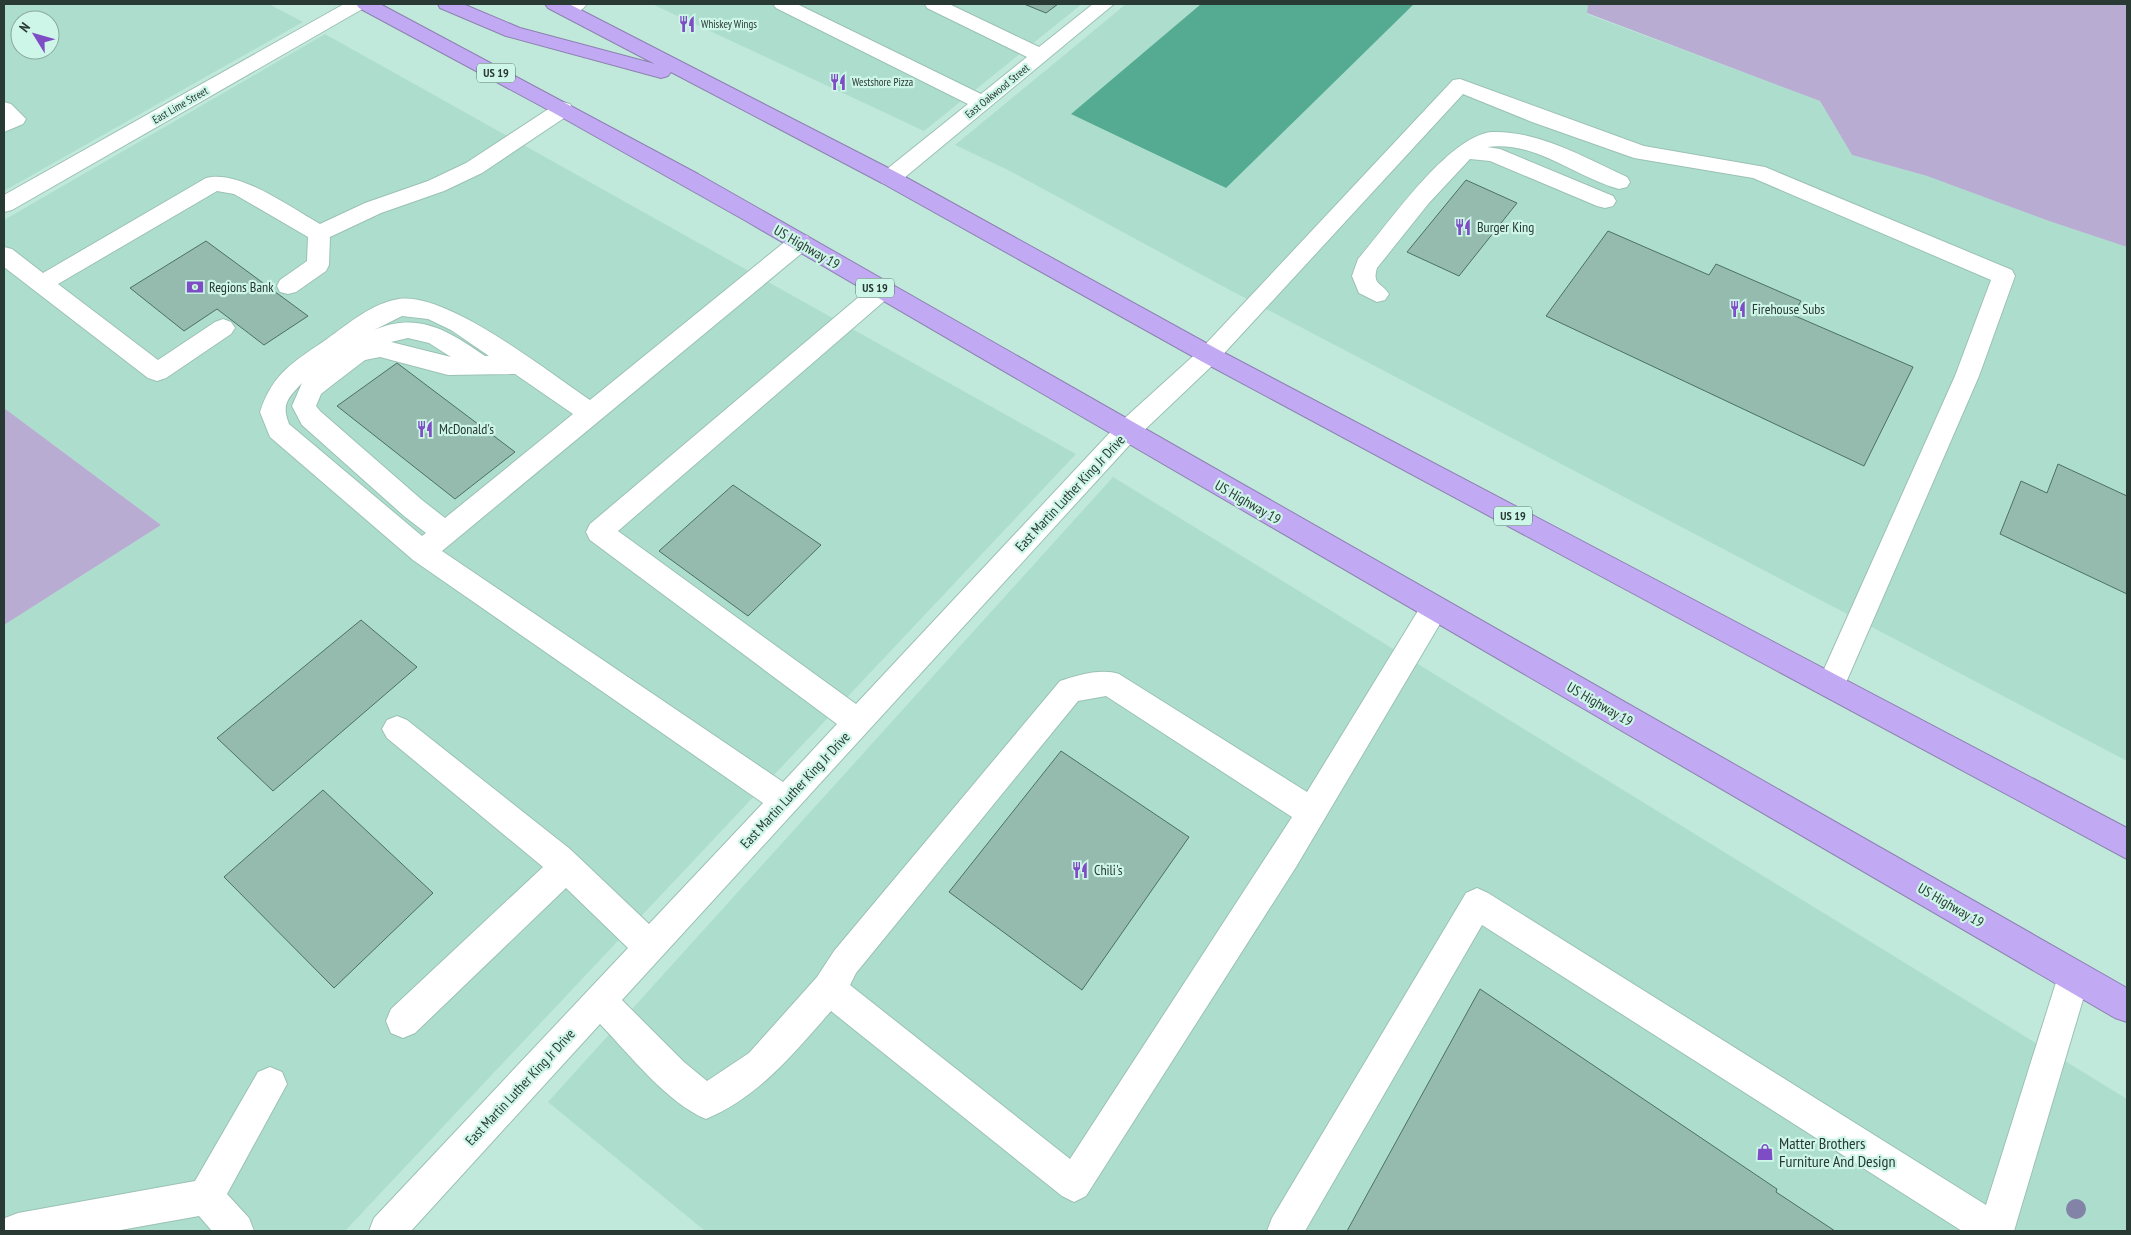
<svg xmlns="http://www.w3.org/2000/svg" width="2131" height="1235" font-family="'PT Sans Narrow',sans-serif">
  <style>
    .built { fill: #addecd; fill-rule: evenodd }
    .green { fill: #b8acd3 }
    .water { fill: #54ab92 }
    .building { fill: #95bbae; stroke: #4c7064 }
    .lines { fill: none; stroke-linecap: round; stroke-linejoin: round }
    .minor-casing { stroke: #9bc1b4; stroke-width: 2 }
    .highway-casing { stroke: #8c82b0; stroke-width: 2 }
    .minor { fill: #fff; fill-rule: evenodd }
    .highway { fill: #c2a9f3; fill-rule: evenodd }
    .tree { fill: #8283a6 }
    .labels { text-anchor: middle; stroke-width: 4.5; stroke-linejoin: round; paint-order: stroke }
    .far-poi-label { font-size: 11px; fill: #293934; stroke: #cef6e8; text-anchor: start }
    .far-street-label { font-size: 11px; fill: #293934; stroke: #cef6e8 }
    .shield { fill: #cef6e8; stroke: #5a726a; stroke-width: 1 }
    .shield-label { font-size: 12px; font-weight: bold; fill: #293934 }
    .poi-label { font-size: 14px; fill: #293934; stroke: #cef6e8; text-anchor: start }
    .street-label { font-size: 14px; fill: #293934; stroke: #cef6e8 }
    .near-poi-label { font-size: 16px; fill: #293934; stroke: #cef6e8; text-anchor: start }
  </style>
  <rect width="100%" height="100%" fill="#c1e9db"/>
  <g class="built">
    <path d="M4 4H269L303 22 4 191ZM20 20H50V50H20Z"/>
    <polygon points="652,4 1082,4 924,131"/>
    <polygon points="1126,4 1201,4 1071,114 1225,188 1414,4 1588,4 1587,14 1820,101 1852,155 1927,176 2049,221 2127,247 2127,761 1226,288 1008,170 955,145"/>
    <polygon points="325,34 1076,454 345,1231 4,1231 4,625 161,525 4,408 4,220"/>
    <polygon points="1113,477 2127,1099 2127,1231 705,1231 548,1102"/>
  </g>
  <g class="green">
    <polygon points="1588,4 2127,4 2127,247 2049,221 1927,176 1852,155 1820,101 1587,13"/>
    <polygon points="4,408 161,525 4,625"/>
  </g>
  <polygon class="water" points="1201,4 1414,4 1226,188 1071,114"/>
  <g class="building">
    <polygon points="1024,4 1058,4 1046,13"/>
    <polygon points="1466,180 1517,203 1459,276 1407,252"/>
    <polygon points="1608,231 1709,275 1716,264 1801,301 1793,315 1913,367 1864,466 1546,316"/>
    <polygon points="206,241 308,316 264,345 217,309 184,331 130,288"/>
    <polygon points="397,363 515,452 455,499 337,406"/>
    <polygon points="2058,464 2127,496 2127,594 2000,534 2021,481 2047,493"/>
    <polygon points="733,485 821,545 748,616 659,551"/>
    <polygon points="361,620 417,667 273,791 217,738"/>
    <polygon points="1061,751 1189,837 1082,990 949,892"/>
    <polygon points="323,790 433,893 334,988 224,877"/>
    <polygon points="1480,989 1777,1189 1776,1192 1835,1231 1347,1231"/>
  </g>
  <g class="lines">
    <g class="minor-casing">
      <g id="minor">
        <polygon points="344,4 367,4 364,8 12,210 4,212 4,195"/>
        <path d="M564 4H587C580 13 570 17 560 14L557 10Z"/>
        <polygon points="773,4 797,4 981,94 1027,57 927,8 925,4 949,4 1039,47 1093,4 1114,4 898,183 890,185 882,183 879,178 882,173 968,104 776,8"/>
        <path d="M1460 79 1644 146 1765 167 2012 270 2015 276 1979 376 1841 694 1831 698 1821 694 1817 685 1955 376 1991 280 1753 178 1634 158 1532 122 1463 94 1217 361 1135 439 622 1000 684 1062 707 1081 749 1053 817 977 834 951 1060 681C1077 675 1102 668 1119 674L1307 792 1424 601 1434 597 1444 601 1448 609 1444 617 1296 867 1086 1196 1074 1202 1062 1196 831 1011C794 1053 759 1097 706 1119 667 1103 630 1055 600 1024L411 1231H369L374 1218 628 948 566 888 415 1033 403 1038 391 1033 386 1021 391 1009 543 867 387 738 382 729 387 720 397 716 407 720 570 849 649 924 763 803 413 560 270 437 260 412C273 372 294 362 327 339 348 324 372 303 399 299 448 292 548 372 590 400L792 236 800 234 808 236 811 242 808 248 442 551 783 782 837 724 590 540 586 532 590 524 873 285 881 283 889 285 892 291 889 297 618 531 856 704 1117 425 1201 349 1453 80ZM402 316 428 319 451 330 489 356H485C449 331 418 311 374 330ZM408 338 429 343 451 357 391 342ZM380 357 448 375 515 374 573 414 445 518 422 500 320 411 316 406 321 394 331 386 365 360ZM302 383 292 406 302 425 404 516 426 533 422 536 289 424C281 404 288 398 302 383ZM1106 696 1292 817 1070 1159 850 985 856 973 1078 701Z"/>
        <polygon points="4,102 11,104 26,119 23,124 4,132"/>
        <path d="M563 102 570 104 573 109 570 114 482 173 444 191 381 213 330 237 329 265 326 271 296 292 288 294 280 292 277 286 280 280 307 261 308 237 234 194 217 191 58 284 158 360 215 322 223 319 231 322 235 328 231 334 166 378 157 381 148 378 4 267V247L12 249 43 273 206 178C239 169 291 208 320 224L365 203 428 181 466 163 556 104Z"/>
        <path d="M1491 132C1538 130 1585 158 1627 177L1630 182 1627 187 1619 189C1575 177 1535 140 1487 147L1500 149 1613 196 1616 201 1613 206 1605 208 1597 206 1490 161 1470 159 1429 203 1377 268C1372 285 1381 282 1389 294L1385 300 1377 302 1359 293 1352 276 1358 259C1388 225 1446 138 1491 132Z"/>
        <polygon points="1477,888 1488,893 1986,1205 2058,976 2063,965 2074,960 2085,965 2090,976 2014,1231 1962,1231 1482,925 1305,1231 1267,1231 1272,1218 1466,893"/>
        <polygon points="270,1067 282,1072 287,1084 227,1194 249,1218 254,1231 212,1231 199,1216 115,1231 4,1231 5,1218 18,1213 195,1181 258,1072"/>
      </g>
    </g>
    <g class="highway-casing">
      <g id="highway">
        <polygon points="356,4 380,4 698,174 2127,988 2127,1022 2115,1018 746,221 554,113 359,8"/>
        <polygon points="438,4 463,4 520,28 655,64 548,8 545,4 569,4 898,173 1217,349 2127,828 2127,859 1201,361 882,183 671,72 668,76 661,78 506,36 440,8"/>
      </g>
    </g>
    <use href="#minor" class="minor"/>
    <use href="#highway" class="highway"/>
  </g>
  <circle class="tree" cx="2076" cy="1209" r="10"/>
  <defs>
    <g id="restaurant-bare" transform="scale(1.35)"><path d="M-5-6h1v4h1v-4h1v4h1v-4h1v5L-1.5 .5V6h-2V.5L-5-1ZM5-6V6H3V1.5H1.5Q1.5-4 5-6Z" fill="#7e4dc5" stroke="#cef6e8" stroke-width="2.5" paint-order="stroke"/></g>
    <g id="bank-bare" transform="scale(1.35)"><path d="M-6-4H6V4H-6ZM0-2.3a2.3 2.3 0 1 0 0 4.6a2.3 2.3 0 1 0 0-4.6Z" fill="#7e4dc5" stroke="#cef6e8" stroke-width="2.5" paint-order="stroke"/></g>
    <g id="shop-bare" transform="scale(1.35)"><path d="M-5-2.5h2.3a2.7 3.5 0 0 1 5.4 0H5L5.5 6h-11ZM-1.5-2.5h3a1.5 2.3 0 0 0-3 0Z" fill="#7e4dc5" stroke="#cef6e8" stroke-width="2.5" paint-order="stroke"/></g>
  </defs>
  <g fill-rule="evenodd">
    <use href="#restaurant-bare" x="687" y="24"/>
    <use href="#restaurant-bare" x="838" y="82"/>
    <use href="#restaurant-bare" x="1463" y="227"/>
    <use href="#bank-bare" x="195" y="287"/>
    <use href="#restaurant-bare" x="1738" y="309"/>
    <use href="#restaurant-bare" x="425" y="429"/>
    <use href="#restaurant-bare" x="1080" y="870"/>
    <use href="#shop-bare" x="1765" y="1152"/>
  </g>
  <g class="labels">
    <g class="far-poi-label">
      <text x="701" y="28">Whiskey Wings</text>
      <text x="852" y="86">Westshore Pizza</text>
    </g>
    <g class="far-street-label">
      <text transform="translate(997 91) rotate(-39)" y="4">East Oakwood Street</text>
      <text transform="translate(180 105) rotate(-30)" y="4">East Lime Street</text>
    </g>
    <g class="shield">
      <rect x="477" y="63.5" width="38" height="19" rx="4"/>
      <rect x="856" y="278.5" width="38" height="19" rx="4"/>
      <rect x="1494" y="506.5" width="38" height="19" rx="4"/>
    </g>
    <g class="shield-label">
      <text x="496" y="77">US 19</text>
      <text x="875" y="292">US 19</text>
      <text x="1513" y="520">US 19</text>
    </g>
    <g class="poi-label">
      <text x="1477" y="232">Burger King</text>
      <text x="209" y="292">Regions Bank</text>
      <text x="1752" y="314">Firehouse Subs</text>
      <text x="439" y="434">McDonald's</text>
      <text x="1094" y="875">Chili's</text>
    </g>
    <g class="street-label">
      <text transform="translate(807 247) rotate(30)" y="5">US Highway 19</text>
      <text transform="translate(1070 493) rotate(-47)" y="5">East Martin Luther King Jr Drive</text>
      <text transform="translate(1248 502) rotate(30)" y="5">US Highway 19</text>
      <text transform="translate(1600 704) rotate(30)" y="5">US Highway 19</text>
      <text transform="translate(795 790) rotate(-47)" y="5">East Martin Luther King Jr Drive</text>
      <text transform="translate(1951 905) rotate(30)" y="5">US Highway 19</text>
      <text transform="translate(520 1087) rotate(-47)" y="5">East Martin Luther King Jr Drive</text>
    </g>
    <g class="near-poi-label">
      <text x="1779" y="1149">Matter Brothers<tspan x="1779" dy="18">Furniture And Design</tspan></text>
    </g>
  </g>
  <rect width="2131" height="1235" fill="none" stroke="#293934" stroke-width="10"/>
  <g transform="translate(35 35) rotate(307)"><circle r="24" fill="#cef6e8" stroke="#8caaa0"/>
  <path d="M0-4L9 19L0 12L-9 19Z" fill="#7e4dc5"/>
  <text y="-8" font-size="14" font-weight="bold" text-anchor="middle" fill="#293934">N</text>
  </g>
</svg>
